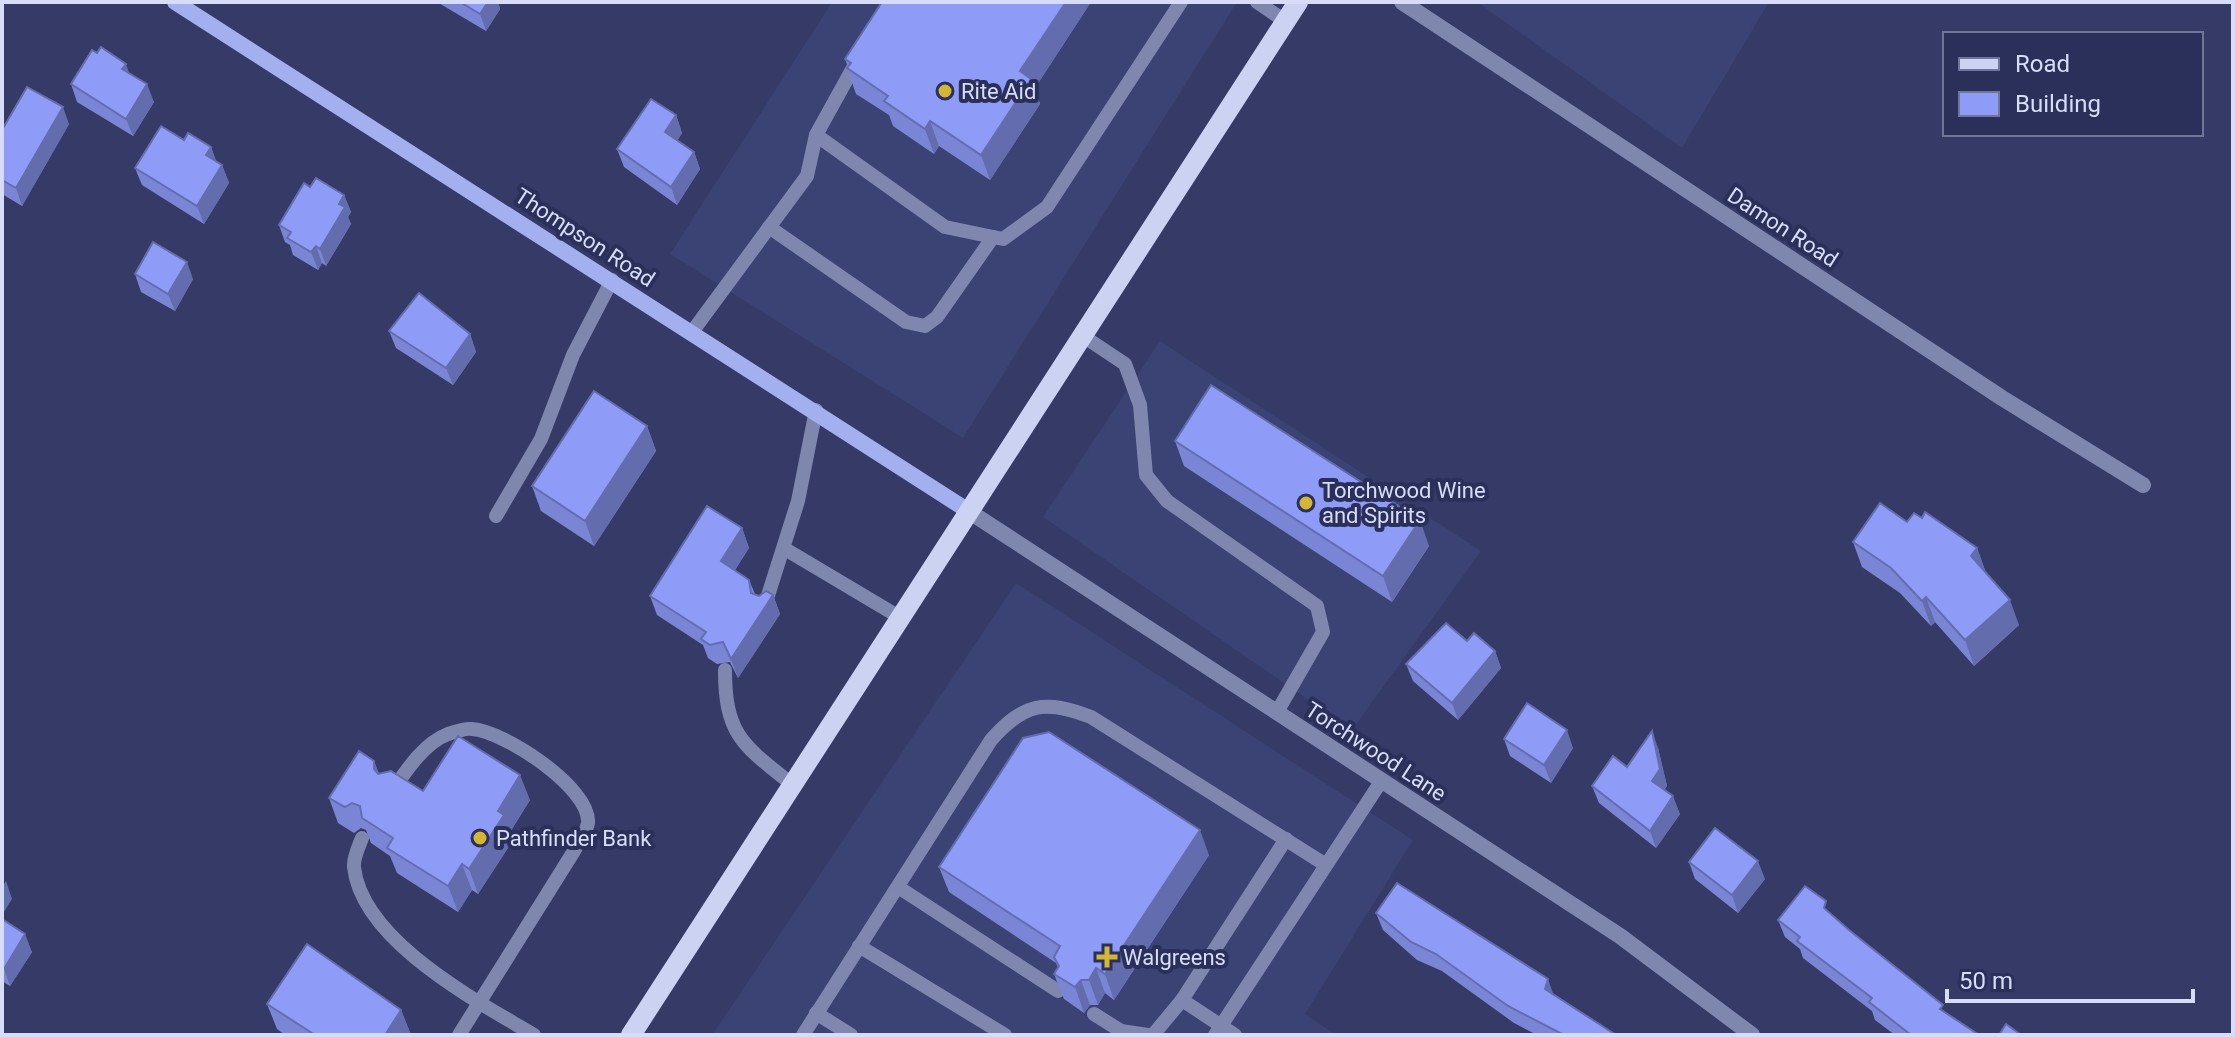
<svg xmlns="http://www.w3.org/2000/svg" width="2235" height="1037" font-family="Roboto,sans-serif">
  <style>
    .built { fill: #3b4274 }
    .lines { fill: none; stroke-linecap: round; stroke-linejoin: round }
    .lane { stroke: #8087af; stroke-width: 14 }
    .street { stroke: #8087af; stroke-width: 16 }
    .secondary { stroke: #a3afee; stroke-width: 16 }
    .primary { stroke: #cbd2f2; stroke-width: 20 }
    .wall { fill: #7a86d5 }
    .shaded-wall { fill: #636dae }
    .building { fill: #8e9cf8; stroke: #636dae; stroke-width: 2 }
    .poi-dot { fill: #d3b635; stroke: #2b305b; stroke-width: 3 }
    .labels { text-anchor: middle; stroke-width: 8; stroke-linejoin: round; paint-order: stroke }
    .poi-label { font-size: 22px; fill: #d7ddf8; stroke: #2b305b; text-anchor: start }
    .street-label { font-size: 22px; fill: #d7ddf8; stroke: #2b305b }
  </style>
  <rect width="100%" height="100%" fill="#353b66"/>
  <g class="built">
    <polygon points="832,2 1237,2 963,438 670,254"/>
    <polygon points="1477,2 1769,2 1682,148"/>
    <polygon points="1160,341 1481,551 1352,730 1043,517"/>
    <polygon points="1016,583 1413,840 1305,1014 1336,1035 712,1035"/>
  </g>
  <g class="lines">
    <g class="lane">
      <polyline points="1257,2 1285,21"/>
      <polyline points="816,135 945,227 1003,239 1047,207 1181,2"/>
      <polyline points="769,227 906,322 925,326 937,317 993,237"/>
      <polyline points="692,332 807,176 816,135 858,59"/>
      <polyline points="1083,336 1125,364 1140,405 1146,475 1167,501 1317,606 1323,632 1277,712"/>
      <polyline points="496,516 541,439 573,355 612,280"/>
      <polyline points="785,549 901,618"/>
      <polyline points="765,605 798,501 816,410"/>
      <path d="M725 670C725 736 744 746 793 785"/>
      <path d="M392 791C406 771 424 743 448 734 454 732 466 728 472 729 504 731 591 788 588 823 587 831 578 843 574 851L459 1035"/>
      <path d="M362 838C359 846 353 858 354 867 362 941 477 1001 534 1035"/>
      <polyline points="898,887 1058,991"/>
      <polyline points="859,946 1005,1035"/>
      <polyline points="816,1013 851,1035"/>
      <polyline points="1094,1014 1121,1031 1148,1035"/>
      <path d="M803 1035 991 740C1024 703 1045 699 1091 717L1326 865"/>
      <polyline points="1153,1035 1182,1000"/>
      <polyline points="1215,1035 1382,780"/>
      <polyline points="1235,1035 1182,1000 1286,839"/>
    </g>
    <g class="street">
      <polyline points="1402,2 2002,398 2143,485"/>
      <polyline points="970,512 1620,936 1752,1035"/>
    </g>
    <polyline class="secondary" points="175,2 970,512"/>
    <polyline class="primary" points="631,1035 1298,2"/>
  </g>
  <g class="wall">
    <polygon points="437,2 498,2 500,9 486,31"/>
    <polygon points="882,2 1091,2 1035,88 1040,104 990,180 939,146 934,154 893,126 889,115 856,94 847,68 848,67 845,59"/>
    <polygon points="130,74 154,102 133,136 77,102 71,84"/>
    <polygon points="676,115 682,133 677,141 694,152 700,169 677,205 624,167 617,149"/>
    <polygon points="69,124 22,206 2,194 2,130"/>
    <polygon points="184,140 211,147 216,161 222,165 229,183 204,224 142,185 135,168"/>
    <polygon points="310,187 344,195 351,212 348,217 351,224 326,266 322,263 318,270 293,255 290,245 285,242 279,225"/>
    <polygon points="135,274 193,279 175,311 141,292"/>
    <polygon points="389,331 470,334 476,352 453,385 396,348"/>
    <polygon points="647,426 656,451 594,546 541,511 532,486"/>
    <polygon points="1175,441 1429,546 1392,602 1184,466"/>
    <polygon points="1922,518 1977,548 1986,573 2019,625 1974,666 1935,622 1931,626 1900,593 1862,567 1853,542 1907,522"/>
    <polygon points="742,528 749,548 735,570 749,580 755,594 759,596 773,595 780,614 738,678 730,662 717,664 708,658 703,645 657,615 650,596"/>
    <polygon points="1467,641 1495,651 1501,668 1458,720 1413,681 1406,664"/>
    <polygon points="1504,739 1573,748 1551,783 1510,756"/>
    <polygon points="1658,748 1667,786 1664,790 1680,814 1656,848 1599,803 1592,786"/>
    <polygon points="374,761 379,774 423,791 530,800 510,832 513,840 478,894 472,890 458,912 397,873 390,856 371,843 366,830 361,828 354,833 338,823 329,798"/>
    <polygon points="1209,855 1114,1000 1105,993 1098,1005 1090,1005 1084,1013 1064,999 1054,974 1058,968 1056,963 949,892 939,867"/>
    <polygon points="1689,862 1765,879 1738,913 1695,879"/>
    <polygon points="1376,913 1554,994 1616,1035 1537,1035 1514,1023 1442,971 1417,960 1383,930"/>
    <polygon points="1830,913 1945,1012 1979,1035 1895,1035 1875,1020 1872,1011 1803,958 1800,949 1785,937 1778,920"/>
    <polygon points="2,919 32,952 10,986 2,981"/>
    <polygon points="267,1004 401,1010 411,1035 285,1035 277,1029"/>
  </g>
  <g class="shaded-wall">
    <polygon points="488,2 498,2 500,9 486,31 480,14"/>
    <polygon points="1066,2 1091,2 1035,88 1040,104 990,180 981,155 1020,71"/>
    <polygon points="126,64 132,81 122,69"/>
    <polygon points="147,84 154,102 133,136 126,119"/>
    <polygon points="63,107 69,124 22,206 16,188"/>
    <polygon points="676,115 682,133 671,150 665,132"/>
    <polygon points="930,121 939,146 934,154 925,129"/>
    <polygon points="211,147 217,164 206,155"/>
    <polygon points="694,152 700,169 677,205 671,187"/>
    <polygon points="222,165 229,183 204,224 197,206"/>
    <polygon points="344,195 351,212 348,217 351,224 326,266 320,249"/>
    <polygon points="316,246 322,263 318,270 311,252"/>
    <polygon points="187,262 193,279 175,311 168,294"/>
    <polygon points="470,334 476,352 453,385 446,368"/>
    <polygon points="647,426 656,451 594,546 585,521"/>
    <polygon points="1420,520 1429,546 1392,602 1383,576"/>
    <polygon points="742,528 749,548 728,580 721,561"/>
    <polygon points="1977,548 1986,573 1971,556"/>
    <polygon points="773,595 780,614 738,678 731,659"/>
    <polygon points="1926,597 1935,622 1931,626 1922,601"/>
    <polygon points="2010,600 2019,625 1974,666 1965,640"/>
    <polygon points="1495,651 1501,668 1458,720 1452,703"/>
    <polygon points="1567,730 1573,748 1551,783 1544,765"/>
    <polygon points="1652,731 1658,748 1667,786 1658,798 1652,781"/>
    <polygon points="374,761 384,786 374,769"/>
    <polygon points="520,775 530,800 510,832 513,840 478,894 469,869 498,811"/>
    <polygon points="1673,796 1680,814 1656,848 1650,831"/>
    <polygon points="1200,830 1209,855 1114,1000 1105,974"/>
    <polygon points="1758,861 1765,879 1738,913 1732,895"/>
    <polygon points="462,864 472,890 458,912 448,886"/>
    <polygon points="6,881 12,899 2,915 2,887"/>
    <polygon points="25,934 32,952 10,986 4,969"/>
    <polygon points="1096,968 1105,993 1098,1005 1089,980"/>
    <polygon points="1548,979 1554,996 1545,989"/>
    <polygon points="1081,980 1090,1005 1084,1013 1075,987"/>
    <polygon points="401,1010 411,1035 385,1035"/>
  </g>
  <g class="building">
    <polygon points="460,2 488,2 480,14"/>
    <polygon points="882,2 1066,2 1020,71 1031,79 981,155 930,121 925,129 884,101 888,96 847,68 851,63 845,59"/>
    <polygon points="101,47 126,64 122,69 147,84 126,119 71,84 92,50 97,53"/>
    <polygon points="27,87 63,107 16,188 2,180 2,130"/>
    <polygon points="651,99 676,115 665,132 694,152 671,187 617,149"/>
    <polygon points="161,126 184,140 188,133 211,147 206,155 222,165 197,206 135,168"/>
    <polygon points="316,178 344,195 339,204 345,207 320,249 316,246 311,252 287,238 291,232 279,225 304,183 310,187"/>
    <polygon points="153,242 187,262 168,294 135,274"/>
    <polygon points="419,293 470,334 446,368 389,331"/>
    <polygon points="1211,385 1420,520 1383,576 1175,441"/>
    <polygon points="594,391 647,426 585,521 532,486"/>
    <polygon points="1880,503 1907,522 1914,513 1922,518 1925,512 1977,548 1971,556 2010,600 1965,640 1926,597 1922,601 1891,568 1853,542"/>
    <polygon points="707,506 742,528 721,561 749,580 751,593 759,596 766,591 773,595 731,659 723,642 710,645 701,639 706,632 650,596"/>
    <polygon points="1446,623 1467,641 1474,633 1495,651 1452,703 1406,664"/>
    <polygon points="1527,703 1567,730 1544,765 1504,739"/>
    <polygon points="1652,731 1660,769 1652,781 1673,796 1650,831 1592,786 1613,756 1627,767"/>
    <polygon points="1049,732 1200,830 1105,974 1096,968 1089,980 1081,980 1075,987 1054,974 1059,966 1054,957 1060,946 939,867 1023,738"/>
    <polygon points="458,736 520,775 498,811 504,815 469,869 462,864 448,886 387,848 393,838 362,818 360,806 352,803 345,807 329,798 359,751 374,761 374,769 378,774 391,771 423,791"/>
    <polygon points="1715,828 1758,861 1732,895 1689,862"/>
    <polygon points="1397,883 1548,979 1545,989 1616,1035 1564,1035 1508,1006 1436,954 1411,942 1376,913"/>
    <polygon points="1805,886 1826,901 1824,908 1849,930 1943,1005 1940,1009 1979,1035 1911,1035 1869,1002 1872,998 1797,941 1800,937 1778,920"/>
    <polygon points="2,919 25,934 4,969 2,968"/>
    <polygon points="307,944 401,1010 385,1035 315,1035 267,1004"/>
    <polygon points="2006,1024 2021,1035 1999,1035"/>
  </g>
  <g class="poi-dot">
    <circle cx="945" cy="91" r="8"/>
    <circle cx="1306" cy="503" r="8"/>
    <circle cx="480" cy="838" r="8"/>
    <path d="M1103 945h8v8h8v8h-8v8h-8v-8h-8v-8h8z"/>
  </g>
  <g class="labels">
    <g class="poi-label">
      <text x="961" y="99">Rite Aid</text>
      <text x="1322" y="498">Torchwood Wine<tspan x="1322" dy="25">and Spirits</tspan></text>
      <text x="496" y="846">Pathfinder Bank</text>
      <text x="1123" y="965">Walgreens</text>
    </g>
    <g class="street-label">
      <text transform="translate(1783 227) rotate(33)" y="8">Damon Road</text>
      <text transform="translate(585 237) rotate(33)" y="8">Thompson Road</text>
      <text transform="translate(1376 751) rotate(33)" y="8">Torchwood Lane</text>
    </g>
  </g>
  <rect width="2235" height="1037" fill="none" stroke="#d7ddf8" stroke-width="8"/>
  <rect x="1943" y="32" width="260" height="104" fill="#2b305b" stroke="#70759a" stroke-width="2"/>
  <rect x="1959" y="58" width="40" height="12" fill="#cbd2f2" stroke="#70759a" stroke-width="2"/>
  <text x="2015" y="72" font-size="24" fill="#d7ddf8">Road</text>
  <rect x="1959" y="92" width="40" height="24" fill="#8e9cf8" stroke="#70759a" stroke-width="2"/>
  <text x="2015" y="112" font-size="24" fill="#d7ddf8">Building</text>
  <path d="M1947 989v12h246v-12" fill="none" stroke="#d7ddf8" stroke-width="4"/>
  <text x="1959" y="989" font-size="24" fill="#d7ddf8" stroke="#2b305b" stroke-width="6" paint-order="stroke">50 m</text>
</svg>
